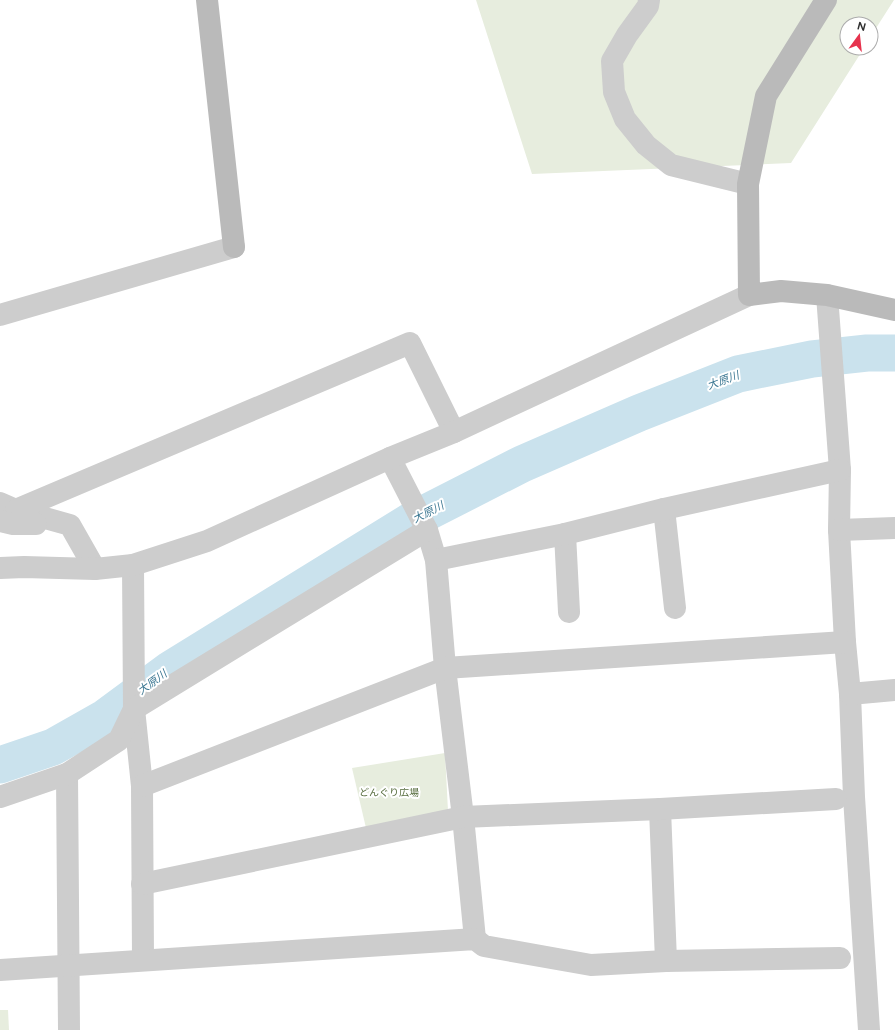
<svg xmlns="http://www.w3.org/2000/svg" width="895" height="1030" font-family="Figtree,'Noto Sans JP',sans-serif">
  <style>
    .green { fill: #e7edde }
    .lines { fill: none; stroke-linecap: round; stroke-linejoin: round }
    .river { stroke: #cae2ed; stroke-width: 37 }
    .street { stroke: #cdcdcd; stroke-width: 22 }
    .secondary { stroke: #bababa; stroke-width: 22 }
    .labels { text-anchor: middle; stroke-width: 4; stroke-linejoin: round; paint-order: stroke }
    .park-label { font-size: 10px; fill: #566c3d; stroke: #fff }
    .water-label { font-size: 11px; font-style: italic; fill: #3d7893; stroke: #fff }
  </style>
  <rect width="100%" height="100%" fill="#fff"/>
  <g class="green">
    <polygon points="476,0 894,0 871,36 871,24 847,24 847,48 864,48 791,163 532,174"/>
    <polygon points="445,753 448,811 366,828 352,768"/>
    <polygon points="0,1010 8,1010 9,1030 0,1030"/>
  </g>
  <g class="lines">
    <polyline class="river" points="0,765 53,747 106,717 171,669 414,519 522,464 639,413 738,374 812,359 867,353 895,353"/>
    <g class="street">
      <polyline points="649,0 648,6 627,35 612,61 614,92 625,119 646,145 671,165 748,184"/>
      <polyline points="827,295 840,470 839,530 845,642 850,694 854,797 869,1030"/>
      <polyline points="0,315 234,247"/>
      <polyline points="390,458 427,530 436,560 445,668 463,817 475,939"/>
      <polyline points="0,503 16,510 70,525 95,569"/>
      <polyline points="664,509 675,608"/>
      <polyline points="16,510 410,343 454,432"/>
      <polyline points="0,521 13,524 36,524"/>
      <polyline points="839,530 895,528"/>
      <polyline points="565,534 569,612"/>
      <polyline points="436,560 565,534 664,509 840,470"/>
      <polyline points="133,565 134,709 142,786 143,960"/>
      <polyline points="0,568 24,567 95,569 133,565 207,541 390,458 454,432 749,295"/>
      <polyline points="850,694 895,690"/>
      <polyline points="67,774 69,1030"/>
      <polyline points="142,786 445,668 845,642"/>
      <polyline points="0,797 67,774 119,740 134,709 427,530"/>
      <polyline points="660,809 666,961"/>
      <polyline points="142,884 463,817 660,809 836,799"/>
      <polyline points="0,970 475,939 484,946 591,965 666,961 840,958"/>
    </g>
    <g class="secondary">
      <polyline points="207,0 234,247"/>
      <polyline points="826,0 766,96 748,184 749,295 781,291 827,295 895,310"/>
    </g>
  </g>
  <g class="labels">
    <g class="park-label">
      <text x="389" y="796">どんぐり広場</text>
    </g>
    <g class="water-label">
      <text transform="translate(723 380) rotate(-20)" y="4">大原川</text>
      <text transform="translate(428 512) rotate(-27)" y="4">大原川</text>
      <text transform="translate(152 682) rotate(-36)" y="4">大原川</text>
    </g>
  </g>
  <g transform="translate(859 36) rotate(15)"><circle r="19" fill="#ffffff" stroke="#acacac"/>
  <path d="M0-3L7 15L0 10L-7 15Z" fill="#e6334e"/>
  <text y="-6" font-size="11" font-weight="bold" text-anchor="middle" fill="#303030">N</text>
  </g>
</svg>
